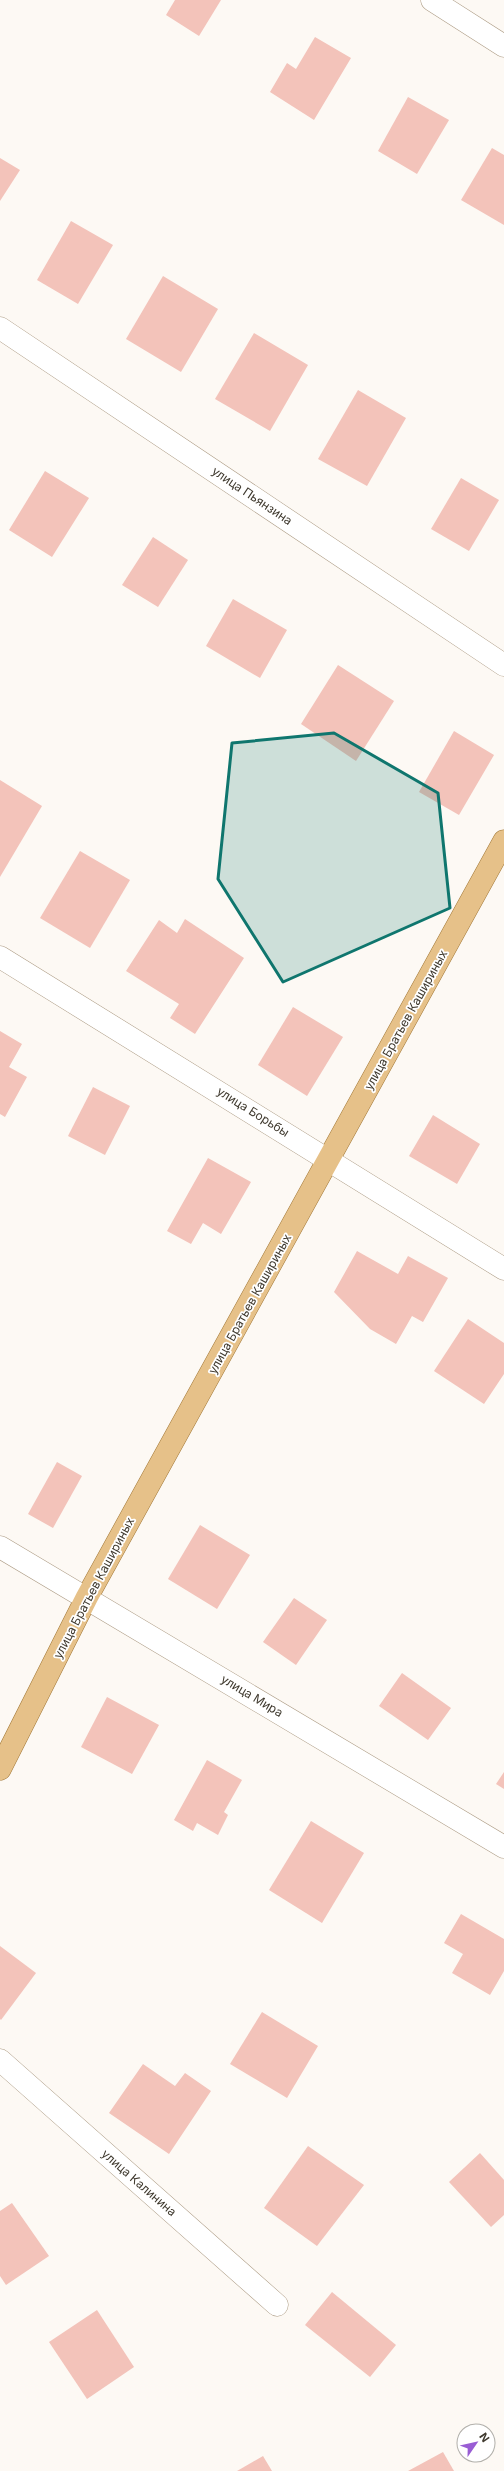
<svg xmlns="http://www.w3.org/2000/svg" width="504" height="2471" font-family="Inter,sans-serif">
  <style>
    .building { fill: #f3c3ba }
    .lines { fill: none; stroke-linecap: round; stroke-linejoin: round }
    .minor-casing { stroke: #ac9b84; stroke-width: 23 }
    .major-casing { stroke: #a17736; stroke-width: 23 }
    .minor { stroke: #fff; stroke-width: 22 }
    .major { stroke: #e6c189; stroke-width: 22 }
    .marked { fill: #0f766e; fill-opacity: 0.2; stroke: #0f766e; stroke-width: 3; stroke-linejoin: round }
    .labels { text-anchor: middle; stroke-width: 3.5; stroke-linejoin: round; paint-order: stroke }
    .street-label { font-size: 12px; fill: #3f392e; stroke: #fff }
  </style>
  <rect width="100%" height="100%" fill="#fdf9f4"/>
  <g class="building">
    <polygon points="175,0 221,0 199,36 166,15"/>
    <polygon points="315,37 351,58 314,120 270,92 287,63 296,69"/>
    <polygon points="408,97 449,120 417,174 378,151"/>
    <polygon points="492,148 504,155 504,225 461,200"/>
    <polygon points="0,158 20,170 0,201"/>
    <polygon points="71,221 113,245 78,304 37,280"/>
    <polygon points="163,276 218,309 181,372 126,339"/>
    <polygon points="254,333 308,365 270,431 215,399"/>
    <polygon points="358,390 406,418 367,486 318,459"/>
    <polygon points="45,471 89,498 52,557 9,530"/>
    <polygon points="461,478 499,500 469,551 431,529"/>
    <polygon points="153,537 188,560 158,607 122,585"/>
    <polygon points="233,599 287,630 260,678 206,646"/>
    <polygon points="338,665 394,701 356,761 301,724"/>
    <polygon points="454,731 494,755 459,815 419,792"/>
    <polygon points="0,780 42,806 0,877"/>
    <polygon points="80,851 130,880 90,948 40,918"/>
    <polygon points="185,919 244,958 195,1034 170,1018 179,1004 126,971 159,920 177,933"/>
    <polygon points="293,1007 343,1037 307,1096 258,1065"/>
    <polygon points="0,1031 22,1044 9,1067 27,1077 5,1117 0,1114"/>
    <polygon points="93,1087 130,1106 105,1155 68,1136"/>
    <polygon points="433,1115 480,1144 457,1184 409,1156"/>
    <polygon points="208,1158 251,1182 221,1234 203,1223 191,1244 167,1231"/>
    <polygon points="357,1251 398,1274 408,1256 448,1278 423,1322 412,1316 396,1344 370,1329 334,1292"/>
    <polygon points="468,1319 504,1343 504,1374 484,1404 434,1371"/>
    <polygon points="57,1462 82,1476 53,1528 28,1514"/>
    <polygon points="200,1525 250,1555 217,1609 168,1579"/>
    <polygon points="294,1598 327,1620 296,1665 263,1642"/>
    <polygon points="402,1673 451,1708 428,1740 379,1706"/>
    <polygon points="107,1697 159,1725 132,1774 81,1747"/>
    <polygon points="207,1760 242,1780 224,1812 228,1815 218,1835 197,1823 193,1831 174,1820"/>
    <polygon points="504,1772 504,1789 496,1784"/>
    <polygon points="311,1821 364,1853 322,1923 269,1890"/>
    <polygon points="461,1914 504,1939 504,1971 490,1995 452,1973 463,1954 444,1943"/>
    <polygon points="0,1946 36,1973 1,2020 0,2019"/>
    <polygon points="262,2012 318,2046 287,2098 230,2064"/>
    <polygon points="143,2064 175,2086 185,2073 211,2091 169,2154 109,2113"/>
    <polygon points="308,2146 364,2185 317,2246 264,2208"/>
    <polygon points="480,2153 504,2180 504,2215 491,2227 449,2182"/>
    <polygon points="12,2203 49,2256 6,2285 0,2276 0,2211"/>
    <polygon points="332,2292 396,2345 370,2377 305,2325"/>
    <polygon points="97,2310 134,2367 87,2399 49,2342"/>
    <polygon points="443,2452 454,2471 408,2471"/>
    <polygon points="263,2456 272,2471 237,2471"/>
  </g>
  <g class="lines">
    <g class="minor-casing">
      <g id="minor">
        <polyline points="432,0 504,46"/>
        <polyline points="0,328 504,665"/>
        <polyline points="0,957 504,1269"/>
        <polyline points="0,1547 504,1847"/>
        <polyline points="0,2060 277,2305"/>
      </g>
    </g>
    <g class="major-casing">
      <polyline id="major" points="0,1769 87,1597 504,841"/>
    </g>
    <use href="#minor" class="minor"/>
    <use href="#major" class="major"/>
  </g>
  <path class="marked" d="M334 733 438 793 450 908 283 982 218 879 232 743Z"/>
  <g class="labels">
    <g class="street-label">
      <text transform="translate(252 496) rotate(34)" y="4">улица Пьянзина</text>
      <text transform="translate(406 1020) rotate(-61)" y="4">улица Братьев Кашириных</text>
      <text transform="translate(253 1112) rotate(32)" y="4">улица Борьбы</text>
      <text transform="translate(250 1304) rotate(-61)" y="4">улица Братьев Кашириных</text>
      <text transform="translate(94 1588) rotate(-62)" y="4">улица Братьев Кашириных</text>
      <text transform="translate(252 1696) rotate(31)" y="4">улица Мира</text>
      <text transform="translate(139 2183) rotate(41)" y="4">улица Калинина</text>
    </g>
  </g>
  <g transform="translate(476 2443) rotate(56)"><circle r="19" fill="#ffffff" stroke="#b2b0ab"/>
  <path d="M0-3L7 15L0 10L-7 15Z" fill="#995dd4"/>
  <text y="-6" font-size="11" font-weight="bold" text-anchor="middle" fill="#3f392e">N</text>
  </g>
</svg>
